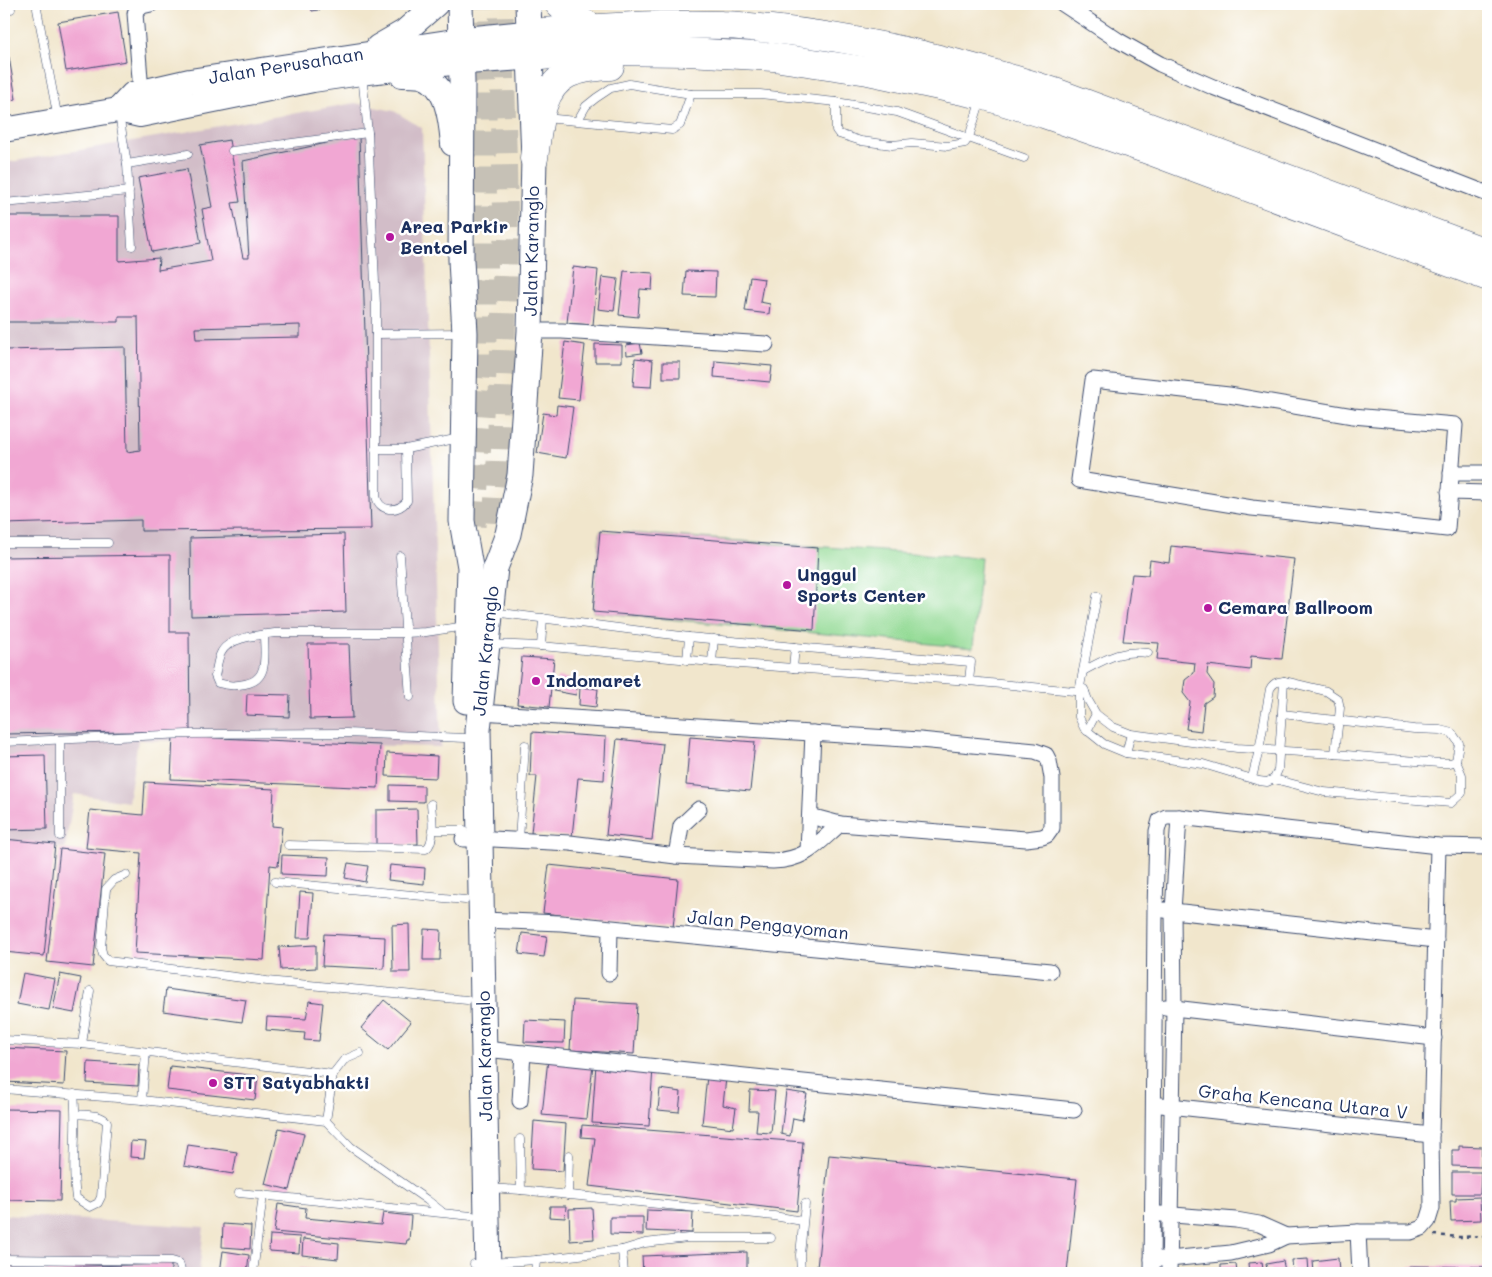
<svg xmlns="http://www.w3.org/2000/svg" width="1492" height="1277" font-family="Mali,sans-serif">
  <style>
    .industrial { fill: #d2bdc8 }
    .green { fill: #93da94; stroke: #578479 }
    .building { fill: #f1a7d3; fill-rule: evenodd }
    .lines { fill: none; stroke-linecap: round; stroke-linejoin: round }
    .trunk-tunnel { stroke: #c6c1b6; stroke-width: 25; stroke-dasharray: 25 12; stroke-linecap: butt }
    .service-casing { stroke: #3b4a6e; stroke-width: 9 }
    .minor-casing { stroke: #3b4a6e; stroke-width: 17 }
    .primary-casing { stroke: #3b4a6e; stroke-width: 26 }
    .trunk-casing { stroke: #3b4a6e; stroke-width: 27 }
    .motorway-casing { stroke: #3b4a6e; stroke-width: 29 }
    .path { stroke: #3b4a6e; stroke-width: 2.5; stroke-dasharray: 4 4; stroke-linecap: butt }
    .service { stroke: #fff; stroke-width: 8 }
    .minor { stroke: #fff; stroke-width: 15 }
    .primary { stroke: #fff; stroke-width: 24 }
    .trunk { stroke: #fff; stroke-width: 25 }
    .motorway { stroke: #fff; stroke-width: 28 }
    .poi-dot { fill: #b5179e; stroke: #fff; stroke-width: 2 }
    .labels { text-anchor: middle; stroke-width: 5; stroke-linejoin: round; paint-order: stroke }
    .street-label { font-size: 18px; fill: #1b2f5e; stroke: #fff }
    .poi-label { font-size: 18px; font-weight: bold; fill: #1b2f5e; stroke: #fff; text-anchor: start }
  </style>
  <rect width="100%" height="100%" fill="#fff"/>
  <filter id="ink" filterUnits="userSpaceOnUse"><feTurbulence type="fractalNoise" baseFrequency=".02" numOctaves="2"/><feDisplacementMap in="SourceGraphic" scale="10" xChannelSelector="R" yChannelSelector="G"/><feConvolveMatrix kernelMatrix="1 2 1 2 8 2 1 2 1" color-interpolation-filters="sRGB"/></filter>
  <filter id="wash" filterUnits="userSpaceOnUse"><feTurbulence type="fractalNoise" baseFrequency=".0096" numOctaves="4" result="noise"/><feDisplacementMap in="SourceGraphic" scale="20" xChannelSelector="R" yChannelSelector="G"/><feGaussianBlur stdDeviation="1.12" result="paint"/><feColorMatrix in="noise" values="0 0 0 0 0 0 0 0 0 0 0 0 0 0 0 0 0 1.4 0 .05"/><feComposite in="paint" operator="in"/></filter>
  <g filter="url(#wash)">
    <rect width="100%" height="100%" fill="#f1e6cc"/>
    <g class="industrial">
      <polygon points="355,103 394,111 422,128 441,747 138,740 128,802 74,794 65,848 4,845 4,163"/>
      <polygon points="4,1215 204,1227 199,1273 4,1273"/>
    </g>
    <polygon class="green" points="600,531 981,558 973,648 593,612"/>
    <g id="blocks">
      <g class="building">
        <polygon points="310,4 347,4 347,5 312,11"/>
        <polygon points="118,12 126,61 66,71 58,22"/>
        <polygon points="4,57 9,57 16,99 4,101"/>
        <path d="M359 136 371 529 141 531V520L4 524V216H119V261L159 258 158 270 211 261 202 209 212 207 200 145 229 140 240 202 232 203 243 258H249L243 161ZM119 317H138L140 450 127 452 125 347 6 350 7 322H119ZM300 325V337L196 339 195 328Z"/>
        <polygon points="187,169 201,243 152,252 138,178"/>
        <polygon points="573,267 598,270 593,325 567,323"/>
        <polygon points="624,271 653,273 652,290 640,289 638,317 619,315"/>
        <polygon points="686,271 716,272 715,297 684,296"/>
        <polygon points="602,277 618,279 614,311 598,309"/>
        <polygon points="750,277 764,279 760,302 770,304 769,314 745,311"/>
        <polygon points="565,342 585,345 579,400 558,398"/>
        <polygon points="640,343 642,353 627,355 626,345"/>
        <polygon points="595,344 622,345 622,362 595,362"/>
        <polygon points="635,358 653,360 651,387 633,386"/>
        <polygon points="715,361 772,366 770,382 714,377"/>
        <rect x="663" y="362" width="17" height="16"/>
        <polygon points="557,405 573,407 566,458 537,453 543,413 556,415"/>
        <polygon points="600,531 818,548 814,630 593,612"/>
        <polygon points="344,534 346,612 191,616 190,538"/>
        <polygon points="1171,546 1294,559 1282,659 1251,656 1250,670 1208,665 1207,674 1214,684 1213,697 1204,703 1201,731 1186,729 1190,702 1183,693 1185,680 1194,673 1195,663 1157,659 1159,643 1123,641 1132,574 1148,575 1150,560 1169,563"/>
        <polygon points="170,555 170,632 189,632 190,731 4,734 4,557"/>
        <polygon points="308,644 349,644 352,718 310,719"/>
        <polygon points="522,657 554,659 549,707 517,704"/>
        <polygon points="557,677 578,680 576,695 554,691"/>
        <polygon points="580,687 598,689 596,707 579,705"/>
        <polygon points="247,694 290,695 289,717 246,715"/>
        <polygon points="532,732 606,737 604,780 578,778 572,837 531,833 537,776 530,776"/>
        <polygon points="173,736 380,745 378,788 171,779"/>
        <polygon points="690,737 755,742 750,791 686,785"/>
        <polygon points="617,739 663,744 652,840 606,835"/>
        <polygon points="387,753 437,756 436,778 386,776"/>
        <polygon points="45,755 47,829 4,830 4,756"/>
        <polygon points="145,782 274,789 272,826 282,827 278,866 270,865 264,960 135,953 141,853 86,848 90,810 143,815"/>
        <polygon points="390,785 424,786 424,802 390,801"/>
        <polygon points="417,809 418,844 376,846 376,810"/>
        <polygon points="4,839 55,844 44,956 4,952"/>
        <polygon points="60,849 105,854 93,967 47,962"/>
        <polygon points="282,855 329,857 328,876 281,874"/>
        <polygon points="348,863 368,866 365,882 345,878"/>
        <polygon points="390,865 425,868 424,884 388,880"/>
        <polygon points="549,865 678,879 673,928 543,913"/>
        <polygon points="300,892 313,893 310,938 297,938"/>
        <polygon points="409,924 410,972 393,972 392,925"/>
        <polygon points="424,929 441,930 440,960 423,960"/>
        <polygon points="522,933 547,936 544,957 519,954"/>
        <polygon points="324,934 385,937 384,969 322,966"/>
        <polygon points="316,945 316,968 281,970 279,947"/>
        <polygon points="23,973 55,979 49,1010 17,1004"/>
        <polygon points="60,974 81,978 74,1013 53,1009"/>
        <polygon points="166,989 246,1000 242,1022 163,1011"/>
        <polygon points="384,1000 411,1022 388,1050 361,1028"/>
        <polygon points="573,1000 637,1004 634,1054 570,1050"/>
        <polygon points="309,1001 323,1003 319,1041 304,1040 305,1033 266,1030 267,1017 306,1019"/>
        <polygon points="525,1020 565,1022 564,1043 524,1042"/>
        <polygon points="4,1048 66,1051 64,1085 4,1082"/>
        <polygon points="548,1059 593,1064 587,1119 542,1115"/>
        <polygon points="88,1062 139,1065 138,1086 87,1083"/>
        <polygon points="596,1064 653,1068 649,1126 592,1123"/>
        <polygon points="170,1066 258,1076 255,1100 167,1090"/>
        <polygon points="707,1076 726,1078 723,1105 736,1108 733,1128 702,1124"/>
        <polygon points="660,1089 681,1092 679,1112 658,1110"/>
        <polygon points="750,1090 775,1091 771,1133 756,1132 758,1111 749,1111"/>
        <polygon points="786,1091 807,1094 802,1120 793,1118 790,1136 781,1134"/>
        <polygon points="4,1109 62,1110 60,1201 4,1200"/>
        <polygon points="534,1121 566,1124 563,1171 531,1169"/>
        <polygon points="582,1125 803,1142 797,1211 589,1186 595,1138 581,1137"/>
        <polygon points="279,1128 304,1134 290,1190 265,1184"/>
        <polygon points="131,1141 146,1142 144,1158 130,1157"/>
        <polygon points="188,1145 237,1152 233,1174 184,1166"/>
        <polygon points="1459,1146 1482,1147 1481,1167 1452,1166 1452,1150 1459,1150"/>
        <polygon points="829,1155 1077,1179 1067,1273 867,1273 817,1268"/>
        <polygon points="1452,1172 1481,1172 1480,1194 1452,1194"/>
        <polygon points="1480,1197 1481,1220 1451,1221 1450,1201 1456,1201 1456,1198"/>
        <polygon points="278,1204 306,1208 305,1218 381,1225 383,1213 411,1216 409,1240 407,1240 406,1244 274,1232"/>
        <polygon points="550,1206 566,1206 565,1218 549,1217"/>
        <polygon points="592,1208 594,1239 570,1241 569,1209"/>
        <polygon points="647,1210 693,1212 692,1233 646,1231"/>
        <polygon points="610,1217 643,1217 643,1235 610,1234"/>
        <polygon points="223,1224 251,1226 250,1249 222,1247"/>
        <polygon points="270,1235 300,1237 299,1253 269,1251"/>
        <polygon points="303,1239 339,1243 338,1259 302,1255"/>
        <polygon points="223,1251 249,1255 247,1273 220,1273"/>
        <polygon points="747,1252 747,1273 643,1273 642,1256"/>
        <polygon points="1338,1258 1339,1273 1314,1273 1313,1261"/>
        <polygon points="1308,1259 1309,1273 1293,1273 1292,1260"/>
        <polygon points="1283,1261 1285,1271 1287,1271 1288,1273 1271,1273 1271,1269 1267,1270 1266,1264"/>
        <polygon points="1262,1262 1263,1270 1260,1271 1261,1273 1249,1273 1248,1263"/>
        <polygon points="171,1264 171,1273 48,1273 48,1267"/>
        <polygon points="1236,1264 1237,1273 1224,1273 1224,1271 1221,1271 1221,1265"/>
        <polygon points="1411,1266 1488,1267 1488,1273 1402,1273"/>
        <polygon points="299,1268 339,1272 339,1273 299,1273"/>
      </g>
    </g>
  </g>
  <g filter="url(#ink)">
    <use href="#blocks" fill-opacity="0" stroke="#3b4a6e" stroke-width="1"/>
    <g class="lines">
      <g class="trunk-tunnel">
        <polyline points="495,523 499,462 506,236 501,4"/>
        <polyline points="473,526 485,359 484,88 482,4"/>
      </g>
      <g class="service-casing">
        <g id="service">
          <polyline points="39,4 37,9 58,119"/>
          <polyline points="4,10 11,9"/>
          <path d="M362 75 368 133 376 304V496C379 512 397 513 407 501L406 449"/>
          <polyline points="836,102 836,130 839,134 861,141 892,145 912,143 948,146 965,143 969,137 981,99"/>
          <polyline points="119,114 127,164 132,246"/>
          <polyline points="545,118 672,130 680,125 691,94"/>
          <polyline points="578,120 586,106 596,98 611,88 629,84 691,94 760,94 836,102 897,112 1024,158"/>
          <polyline points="232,151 368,133"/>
          <polyline points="127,164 188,154"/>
          <polyline points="4,203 129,191"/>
          <polyline points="376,334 462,333"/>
          <polyline points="375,449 406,449 460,438"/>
          <polyline points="4,543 108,543"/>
          <polyline points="400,556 410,697"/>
          <polyline points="1097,596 1079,692 1079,717 1084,728 1104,744 1126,753 1203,764 1259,781 1267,782 1274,779 1324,792 1451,803 1462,793 1462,775 1456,761 1459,743 1452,733 1440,730 1414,729 1282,714"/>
          <polyline points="493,612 689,637 795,647 793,668"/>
          <path d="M264 634C264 653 270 680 245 684 235 686 229 686 218 683L215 676C217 669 217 660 221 653 228 637 260 635 275 633H405L426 632 466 626"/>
          <polyline points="491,644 541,646 712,662 969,681 1085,692"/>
          <polyline points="541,646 543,618"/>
          <polyline points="795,647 971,662 969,681"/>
          <polyline points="687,660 689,637"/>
          <polyline points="712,662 714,639"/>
          <path d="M1083 671C1106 659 1121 649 1148 653"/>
          <polyline points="1084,689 1088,700 1096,714 1113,727 1131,734 1237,748 1335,754 1439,763 1450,763 1456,761"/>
          <polyline points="1087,731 1096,714"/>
          <polyline points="4,742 187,734 346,733 465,738"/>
          <polyline points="1126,753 1131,734"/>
          <path d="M1252 778 1259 750 1270 689C1273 683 1277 681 1284 681L1326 691 1338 699 1340 708 1335 754"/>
          <polyline points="1274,779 1278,770 1284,681"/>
          <polyline points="432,830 464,830"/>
          <polyline points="60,836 60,740"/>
          <polyline points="519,840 525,745"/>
          <path d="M288 845 426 849C436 842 432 815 431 804"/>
          <polyline points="126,875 114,880 106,889 101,948 103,955 108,961 267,981 467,1000"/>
          <polyline points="275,882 465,900"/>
          <polyline points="4,1040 82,1044 333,1074"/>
          <polyline points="82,1044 90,991"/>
          <polyline points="4,1089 142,1100 326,1121 351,1147 427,1200 441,1211"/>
          <path d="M74 1094C78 1129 71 1164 76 1198L90 1207 98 1203 101 1197 107 1122C101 1114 86 1115 76 1114"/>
          <polyline points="142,1100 146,1052"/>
          <polyline points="326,1121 333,1074 344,1060 360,1053"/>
          <polyline points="520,1139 521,1190"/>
          <polyline points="489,1188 521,1190 774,1216 802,1221"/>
          <polyline points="239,1193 472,1216"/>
          <polyline points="568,1195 569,1155"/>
          <polyline points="622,1250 624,1273"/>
          <polyline points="4,1259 172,1261 179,1263 182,1273"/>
          <polyline points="474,1264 536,1260 622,1250 645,1243 688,1238 771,1238"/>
          <polyline points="253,1273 263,1195"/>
          <polyline points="535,1273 536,1260"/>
          <polyline points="801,1273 800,1255 805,1204"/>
        </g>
      </g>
      <g class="minor-casing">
        <g id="minor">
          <polyline points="1063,4 1119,41 1160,64 1213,87 1488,194"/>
          <polyline points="141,92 135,13 142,6 151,4"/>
          <polyline points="530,331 562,331 766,344"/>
          <polygon points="1093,380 1229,395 1353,416 1455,425 1447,529 1252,508 1079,480"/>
          <polyline points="1451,473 1488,473"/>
          <polyline points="1449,492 1488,493"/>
          <polyline points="810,816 840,824"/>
          <path d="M463 839H493L570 843 676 856 773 861C806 860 817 844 840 824L1026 839 1042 837 1047 835 1052 828V778L1049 761 1046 755 1035 751 920 740 480 712"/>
          <polyline points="808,851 813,733"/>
          <polyline points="676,856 681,826 699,809"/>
          <polyline points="1164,910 1436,940"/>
          <polyline points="482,920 561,923 1050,971"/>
          <polyline points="609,973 610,929"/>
          <polyline points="1165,1007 1434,1038"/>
          <polyline points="485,1049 1074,1110"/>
          <polyline points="520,1101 523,1053"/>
          <polyline points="1161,1105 1431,1135"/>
          <polyline points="1161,1214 1236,1220 1259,1224 1286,1236"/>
          <polyline points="1358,1232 1360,1273"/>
          <polyline points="1152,1259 1169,1259 1231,1253 1269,1244 1286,1236 1358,1232 1411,1232 1422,1228 1428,1221 1432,1208 1431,1135 1438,846"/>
          <polyline points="1152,1273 1155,910 1157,831 1160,820 1166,817 1179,817 1438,846 1488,847"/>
          <polyline points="1169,1273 1174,1009 1173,911 1179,817"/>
        </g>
      </g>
      <g class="primary-casing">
        <g id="primary">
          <polyline points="378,47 404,32 436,4"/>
          <path d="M402 75C408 75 415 75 421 76 448 83 451 122 453 144"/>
          <polyline points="118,110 133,94 190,81 461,40"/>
          <polyline points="4,130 118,110 140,115 313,80 368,72 461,62"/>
        </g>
      </g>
      <g class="trunk-casing">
        <g id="trunk">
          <polyline points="460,4 462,82 461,260 465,333 462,521 470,567 466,701"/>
          <polyline points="461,40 529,33"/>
          <polyline points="461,62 530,57"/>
          <polyline points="488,1273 478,730 495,568 508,534 520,475 530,331 534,158 528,4"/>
        </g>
      </g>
      <g class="motorway-casing">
        <g id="motorway">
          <polyline points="559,4 573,17 593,28"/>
          <path d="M529 33C593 28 658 23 722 25 738 25 755 28 771 29 869 39 965 63 1058 93L1488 253"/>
          <polyline points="530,57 595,51 688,52 773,57 868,71 982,95 1044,114 1145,149 1488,277"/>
          <path d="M534 158C538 130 539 88 568 74 581 68 597 67 610 66"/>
        </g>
      </g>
      <polyline class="path" points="1434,1235 1459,1237 1488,1236"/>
      <use href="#service" class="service"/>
      <use href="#minor" class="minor"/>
      <use href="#primary" class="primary"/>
      <use href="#trunk" class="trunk"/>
      <use href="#motorway" class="motorway"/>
    </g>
  </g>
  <g class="poi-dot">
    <circle cx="390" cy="237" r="5"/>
    <circle cx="787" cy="585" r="5"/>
    <circle cx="1208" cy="608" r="5"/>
    <circle cx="536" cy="681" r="5"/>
    <circle cx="213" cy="1083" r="5"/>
  </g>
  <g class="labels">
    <g class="street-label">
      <text transform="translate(286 66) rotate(-9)" y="6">Jalan Perusahaan</text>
      <text transform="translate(532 251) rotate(-89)" y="6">Jalan Karanglo</text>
      <text transform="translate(486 651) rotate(-84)" y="6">Jalan Karanglo</text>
      <text transform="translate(768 925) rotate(6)" y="6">Jalan Pengayoman</text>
      <text transform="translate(485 1056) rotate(-91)" y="6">Jalan Karanglo</text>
      <text transform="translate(1303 1102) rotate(6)" y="6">Graha Kencana Utara V</text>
    </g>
    <g class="poi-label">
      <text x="400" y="233">Area Parkir<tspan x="400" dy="21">Bentoel</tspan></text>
      <text x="797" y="581">Unggul<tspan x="797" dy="21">Sports Center</tspan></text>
      <text x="1218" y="614">Cemara Ballroom</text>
      <text x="546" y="687">Indomaret</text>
      <text x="223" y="1089">STT Satyabhakti</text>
    </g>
  </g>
  <rect width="1492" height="1277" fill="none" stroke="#fff" stroke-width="20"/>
</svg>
